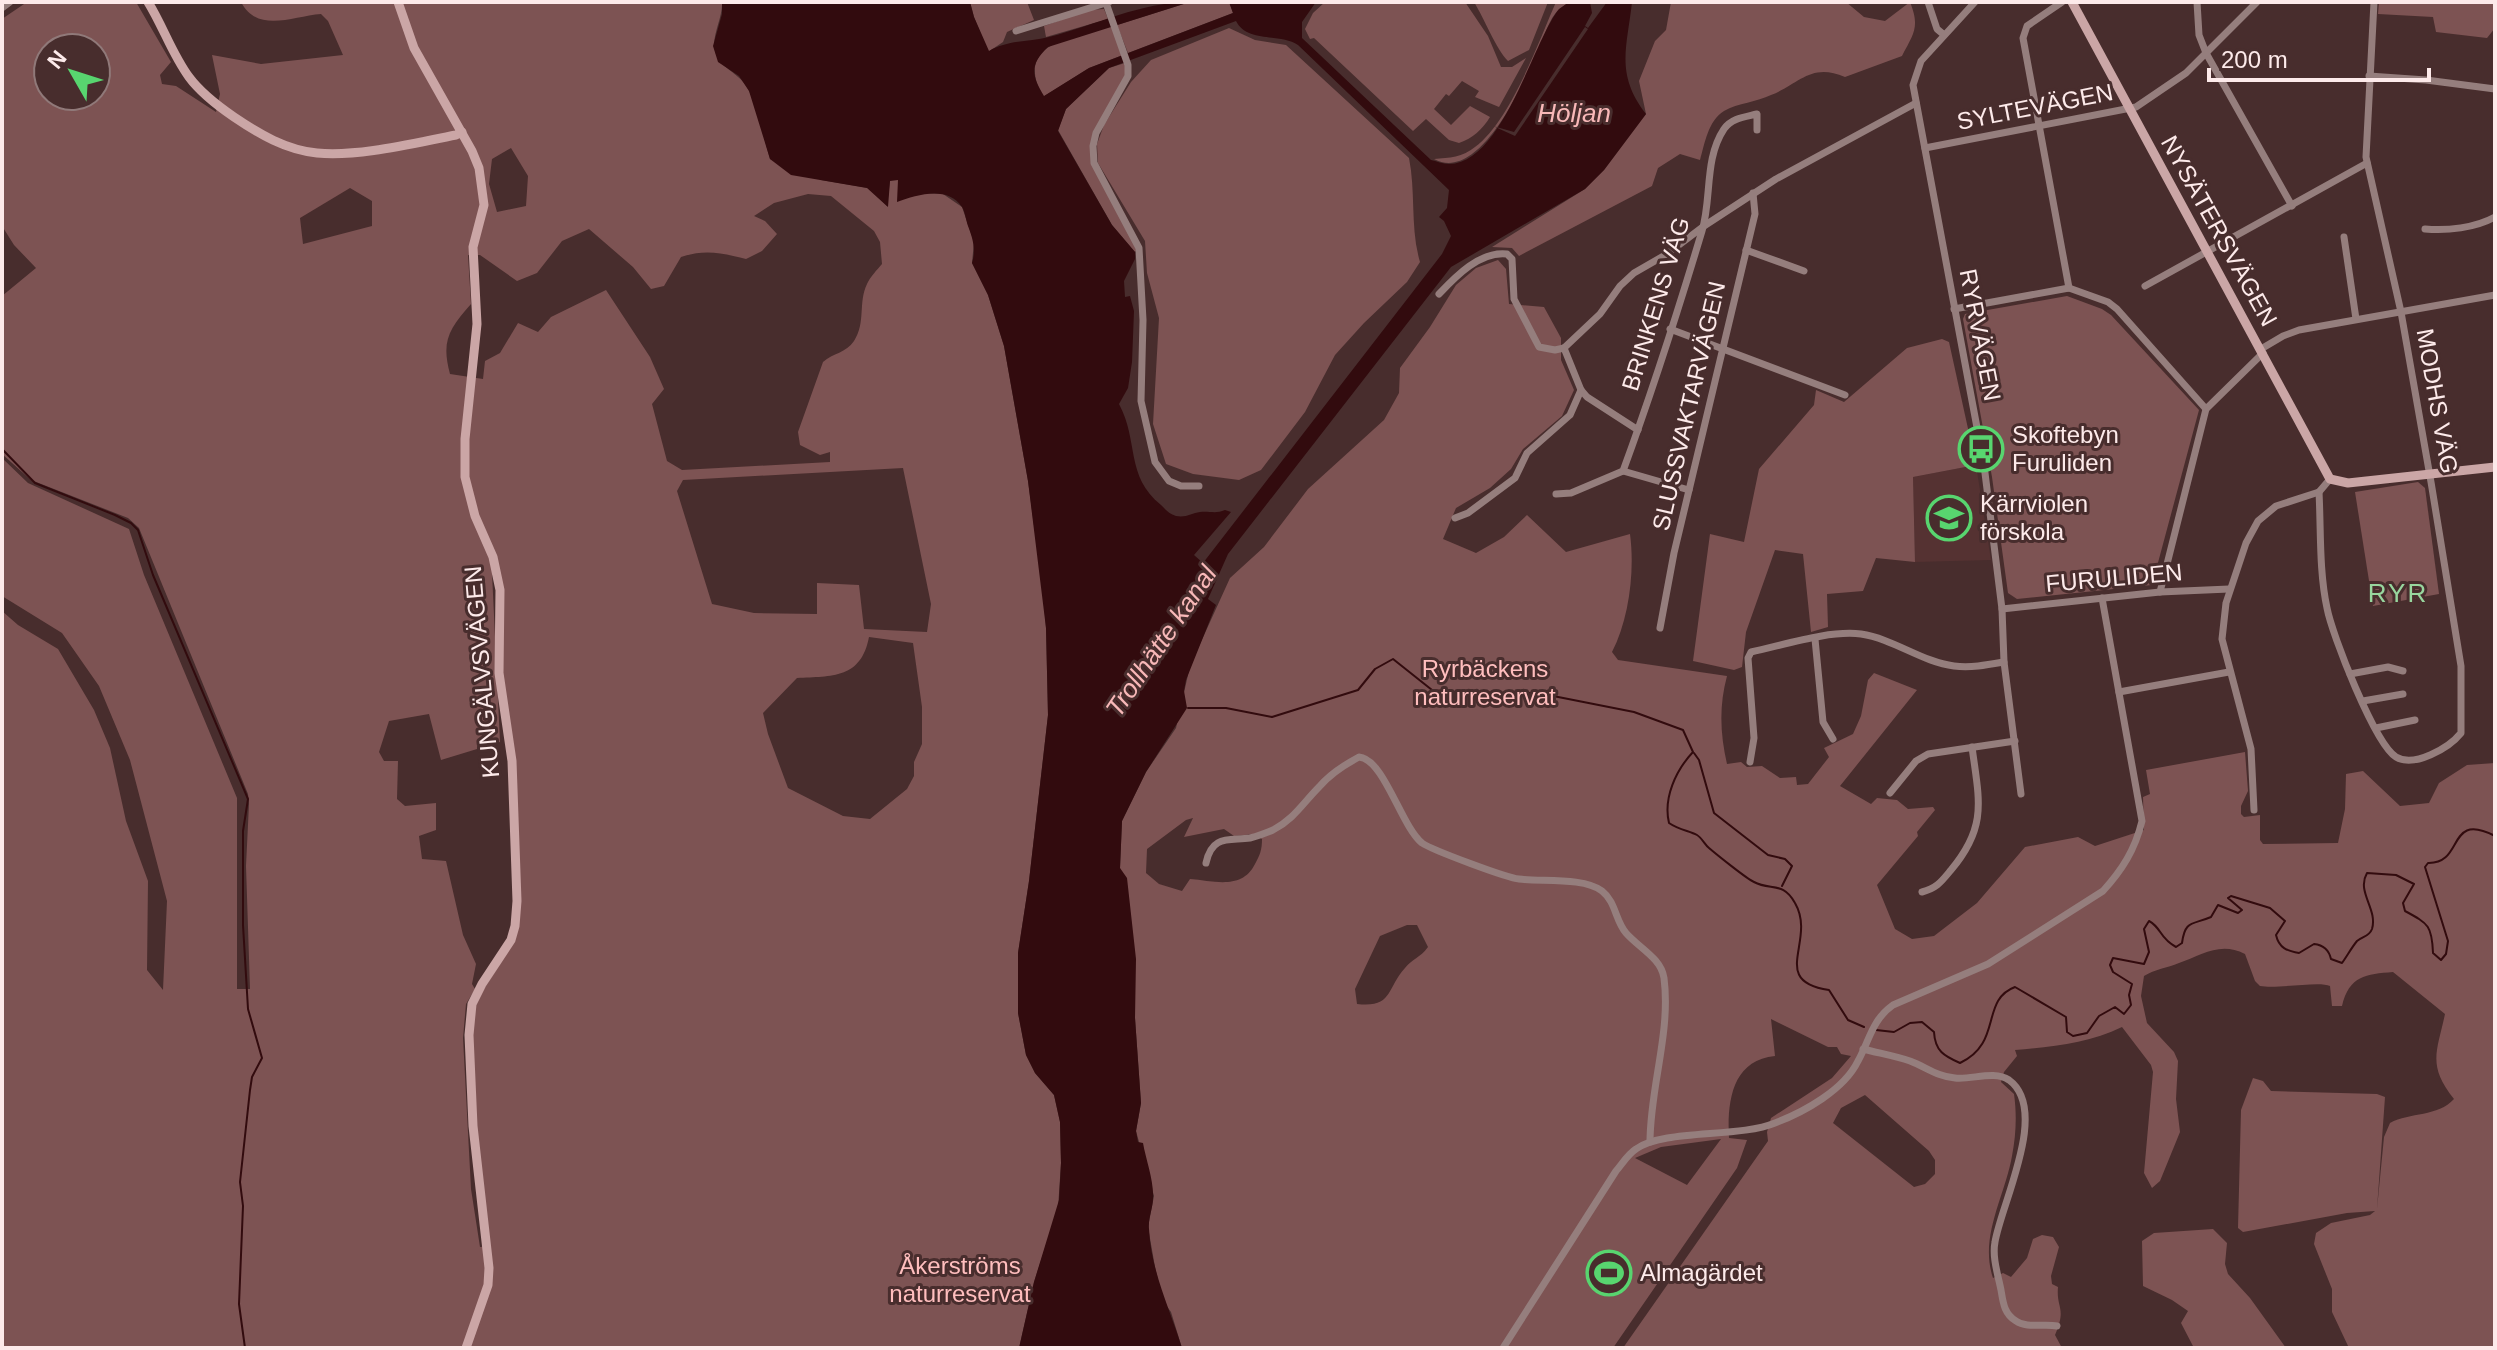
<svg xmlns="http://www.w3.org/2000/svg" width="2497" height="1350" font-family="Helvetica,sans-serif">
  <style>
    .built { fill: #553232 }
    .green { fill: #7d5353; fill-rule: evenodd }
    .water { fill: #320b0e; fill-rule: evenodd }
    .pier { fill: #482d2d }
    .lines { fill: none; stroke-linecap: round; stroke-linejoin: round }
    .stream { stroke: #320b0e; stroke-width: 2 }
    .street { stroke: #957e7d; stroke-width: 7 }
    .secondary { stroke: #cba6a6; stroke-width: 9 }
    .labels { text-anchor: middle; stroke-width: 6; stroke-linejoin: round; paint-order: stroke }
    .street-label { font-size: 24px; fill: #fdeaea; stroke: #482d2d }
    .poi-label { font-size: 24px; fill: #fdeaea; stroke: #482d2d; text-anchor: start }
    .park-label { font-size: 24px; fill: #ffbebe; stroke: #482d2d }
    .water-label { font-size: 26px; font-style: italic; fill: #f8b8b8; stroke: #482d2d }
    .neighbourhood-label { font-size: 26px; letter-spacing: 2px; fill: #98d69e; stroke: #482d2d }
  </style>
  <rect width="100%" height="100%" fill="#482d2d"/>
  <polygon class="built" points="1976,465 1991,560 1915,562 1913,477"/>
  <g class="green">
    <path d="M27 2H136L171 62 160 75 162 84 176 86 216 112 220 94 212 55 261 64 343 55 328 21 321 14C293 16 258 34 241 2H722C723 18 711 36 715 51 719 68 738 72 747 87 759 108 763 137 770 159L821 180 868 188 887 206 890 180H899L922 193 943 194 962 207 974 242 972 263 988 295 1004 346 1028 481 1043 592 1046 628 1048 715 1029 881 1018 953V1013L1026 1055 1035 1073 1054 1095 1060 1122 1061 1163 1058 1208 1034 1282 1019 1348H2V611L18 625 58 649 94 710 110 748 126 821 148 881 147 970 163 990 167 901 130 760 99 686 62 633 2 596V458L28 483 129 529 144 575 237 798V989H250L246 866 249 804 248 794 139 528 128 518 31 480 2 454V296L36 268 14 245 2 226V19ZM48 48H96V96H48ZM511 148 528 176 526 206 497 212 489 184 492 159ZM350 188 372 201V226L303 244 300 218ZM808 194 831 196 874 231 880 242 882 264C877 270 870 277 867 284 858 302 866 323 854 341 846 353 833 353 823 362L798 432 800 445 820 455 830 452V462L682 470 667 461 652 404 664 389 650 357 606 290 551 317 538 332 518 323 500 353 485 361 483 379 450 374C441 341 449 329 471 304L468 255H480L517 281 537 273 562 241 589 229 633 267 651 289 664 286 681 257C705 249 722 253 746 259L762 251 777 234 765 221 754 216 774 203ZM903 468 931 604 927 632 864 629 859 585 817 583V614L754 613 712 604 677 491 683 480ZM492 573 502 590 501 674 519 899 506 954 474 1005 471 1035 475 1126 489 1246 480 1247 471 1189 463 1038 466 1004 475 989 472 984 476 964 463 935 446 861 422 859 419 836 436 830V803L405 806 397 799 398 761H384L379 752 389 721 429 714 441 760 500 742ZM869 637 913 643 922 707V744L914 762V776L907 789 870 819 843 816 788 788 768 734 763 713 797 678C832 676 861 679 869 637Z"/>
    <polygon points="970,2 1027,2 1034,20 1007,32 1003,42 988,52 974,17"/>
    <polygon points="1190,2 1229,2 1233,13 1128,53 1117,25"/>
    <path d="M1325 2H1465L1488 36 1501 67H1512L1526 58 1499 107 1475 97 1479 91 1462 81 1449 96 1446 94 1434 109 1451 125 1470 106 1490 117C1482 130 1473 138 1459 143L1449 140 1426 119 1413 131 1314 38 1310 39 1305 29 1313 13Z"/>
    <path d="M1474 2H1548L1529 50 1508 61C1496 49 1484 18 1474 2Z"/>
    <path d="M1556 2H1569C1565 6 1558 9 1555 14 1547 24 1543 41 1537 53 1523 85 1479 184 1434 159 1449 158 1463 157 1475 147 1511 120 1538 43 1556 2Z"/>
    <path d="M1671 2H1846L1864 17 1885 21 1910 2C1920 27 1914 33 1902 56L1845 77C1811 62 1799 84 1771 95 1757 102 1738 103 1724 111 1708 121 1705 143 1700 160L1680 154 1658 168 1652 186 1519 256 1512 248 1492 247 1585 189 1604 170 1646 114 1639 81 1655 41 1666 30Z"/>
    <polygon points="2379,2 2495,2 2495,28 2487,38 2436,32 2433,17 2378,14"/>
    <polygon points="1104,9 1108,19 1046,37 1044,26 1089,10"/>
    <path d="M1112 26 1123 55 1089 68 1043 97C1013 42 1073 38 1112 26Z"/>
    <path d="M1229 28 1255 40 1286 45 1409 158C1416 193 1410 228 1420 262L1407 282 1364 323 1335 355 1305 412 1261 470 1239 480 1193 474 1166 464 1153 424 1159 318 1147 273 1145 241 1098 163 1097 144 1104 125 1131 82 1151 60Z"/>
    <polygon points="1125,63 1128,70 1096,133 1094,163 1139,248 1135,252 1112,225 1058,130 1066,109 1109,68"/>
    <path d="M1498 260 1506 269 1509 304 1544 307 1561 338V360L1574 390 1562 416 1523 449 1511 469 1490 488 1456 508 1443 539 1476 553 1504 537 1527 515 1566 552 1630 534C1635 571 1629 619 1612 652L1618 660 1727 676C1719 706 1720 733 1727 764L1741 762 1747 767 1762 766 1780 778 1796 777 1797 785 1808 784 1829 757 1824 748 1853 734 1861 716 1868 680 1874 673 1917 690 1840 786 1871 804 1877 798 1897 800 1908 809 1933 807 1935 810 1917 832 1918 836 1877 885 1895 929 1912 939 1934 936 1977 903 2025 847 2078 837 2095 846 2144 830 2143 797 2150 794 2146 770 2245 752 2248 791 2241 806V814L2244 817 2260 815V840L2263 844 2338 843 2345 809 2346 774 2363 771 2400 806 2429 803 2439 783 2467 765 2495 763V1348H2349L2332 1312V1289L2314 1244 2316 1233 2331 1223 2370 1215 2375 1211 2347 1213 2243 1232 2238 1228 2241 1110 2253 1078 2263 1081 2271 1091 2377 1094 2385 1097 2377 1209 2384 1137 2390 1123C2410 1112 2438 1117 2454 1099 2427 1065 2437 1052 2445 1014L2393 972C2366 974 2349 976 2342 1006H2332L2330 986C2319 981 2279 989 2260 986L2255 981 2245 954C2220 941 2202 955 2179 963 2167 968 2155 969 2144 976L2141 996 2147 1023 2174 1052 2178 1061 2176 1099 2180 1132 2160 1181 2152 1188 2144 1173 2153 1072 2151 1065 2122 1027C2089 1043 2052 1047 2015 1050L2017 1056 2004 1072 2001 1082 2014 1094C2017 1115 2016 1135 2012 1156 2005 1196 1979 1237 1993 1278L2003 1273 2011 1277 2027 1258 2033 1239 2042 1235 2053 1237 2059 1247 2051 1276 2052 1284 2058 1287C2056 1309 2067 1307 2055 1335L2062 1348H1623L1768 1141 1767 1132 1771 1118 1832 1078 1851 1056 1841 1054 1837 1047H1828L1771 1019 1775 1056C1732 1060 1727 1102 1729 1138L1747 1140 1737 1168 1613 1348H1182L1171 1312 1163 1301 1155 1267 1148 1227 1154 1196 1136 1131 1141 1103 1135 1018V954L1120 868 1122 821 1146 772 1176 728 1190 666 1230 578 1264 547 1308 489 1384 420 1399 393 1400 368 1430 327 1456 285 1476 268ZM1193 818 1184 837 1224 829 1234 836 1255 834 1262 839C1262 850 1260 855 1255 864 1242 890 1215 881 1190 879L1182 891 1159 884 1146 873 1147 849 1186 820ZM1407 925H1417L1428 947C1420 958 1412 959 1405 968 1386 989 1393 1008 1357 1004L1355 989 1380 936ZM1865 1095 1929 1151 1935 1160V1174L1925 1184 1914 1187 1833 1123 1841 1108ZM1721 1139 1687 1185 1635 1158 1661 1147Z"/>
    <polygon points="2067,296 2102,309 2111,315 2199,410 2152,585 2017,599 2008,593 1992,477 1963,319 1965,314"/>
    <polygon points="1942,339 1949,342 1976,465 1913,477 1915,562 1876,558 1863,591 1827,594 1828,627 1811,632 1803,554 1775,550 1746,632 1742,667 1734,670 1693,661 1710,534 1744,542 1759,469 1814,405 1816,390 1844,402 1907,348"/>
    <polygon points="2418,482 2425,488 2439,594 2373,606 2355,492"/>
    <polygon points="2213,1229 2227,1243 2225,1264 2228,1274 2250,1298 2286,1348 2194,1348 2181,1323 2188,1311 2172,1300 2143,1286 2142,1241 2154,1233"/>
  </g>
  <path class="water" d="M722 2H970L974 17 989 51C1007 40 1028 42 1049 37 1096 25 1141 2 1190 2L1048 47C1030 64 1031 75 1044 96L1089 68 1233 13 1229 2H1316L1302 22V38L1431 160C1436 161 1443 164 1449 164 1503 163 1532 43 1559 9L1569 2H1590L1592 13 1585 26 1588 28 1607 2H1632C1627 48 1615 74 1646 114L1604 170 1585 189 1451 267 1228 554 1208 599 1216 605 1186 680 1184 691 1187 708 1146 772 1122 821 1120 868 1127 878 1136 959 1135 1018 1141 1103 1136 1131 1138 1142 1143 1143C1146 1160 1154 1181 1153 1198 1153 1208 1148 1218 1149 1229 1151 1271 1170 1309 1182 1348H1019L1034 1282 1059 1200 1061 1163 1060 1122 1054 1095 1035 1073 1026 1055 1018 1013V953L1029 881 1048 715 1046 628 1028 481 1004 346 988 295 972 263C976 249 973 239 968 226 966 220 965 212 962 207 947 185 917 195 897 202L898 180 890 181 888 207 867 188 791 175 770 159 749 91 739 76 718 62 713 46 722 14ZM1236 21C1247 43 1280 33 1298 45L1449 190 1447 208 1439 217 1444 221 1451 236 1442 254 1203 563 1194 555 1231 512 1225 510C1216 514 1210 511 1200 512 1192 513 1186 518 1176 516 1169 514 1166 510 1161 505 1125 476 1139 441 1119 404L1128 388 1132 362 1134 311 1130 296 1125 297 1124 281 1135 259V252L1112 225 1058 131 1066 109 1109 68Z"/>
  <polygon class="pier" points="1585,27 1588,29 1515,136 1493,126 1514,132"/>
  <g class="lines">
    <g class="stream">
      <polyline points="2,449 35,483 115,515 131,523 138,530 153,575 248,799 243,831 243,925 248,1009 262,1058 252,1077 250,1090 240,1182 243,1206 239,1304 245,1348"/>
      <path d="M1188 708H1226L1272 717 1358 690 1375 669 1393 659 1432 690 1472 694 1538 693 1634 712 1683 730 1693 752C1676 770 1663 798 1669 823 1679 830 1690 831 1697 835 1702 838 1705 845 1709 848 1716 854 1747 879 1754 882 1771 891 1783 881 1795 903 1817 941 1768 981 1829 990L1848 1020 1864 1027"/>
      <polyline points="1694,753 1699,760 1714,813 1768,855 1785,859 1792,866 1782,886"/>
      <path d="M1876 1030 1894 1032 1910 1023 1922 1022 1934 1032C1935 1051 1944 1056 1960 1063 2003 1043 1980 1000 2015 987L2066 1017 2067 1032 2073 1036 2087 1033 2099 1016 2115 1007 2124 1014 2131 1005 2129 995 2132 984 2113 972 2110 965 2113 958 2144 964 2149 952 2144 929 2149 921C2162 928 2159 938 2176 947L2182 943C2185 920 2192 925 2211 917L2218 905 2238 913 2242 910 2228 898 2231 896 2270 908 2285 921 2276 935C2279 948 2287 951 2299 953L2314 944C2323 945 2329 950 2331 959L2342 963C2347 956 2352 947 2357 941 2363 936 2369 937 2372 929 2378 909 2356 892 2367 873L2396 875 2414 884 2403 903 2405 911C2429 924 2432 926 2433 953L2441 960 2446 954 2448 941 2425 867 2428 863C2465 864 2446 811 2495 836"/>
    </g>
    <g class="street">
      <polyline points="1928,2 1937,29 1943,34"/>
      <polyline points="1975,2 1921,61 1913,85 1984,465 2002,609 2004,662 2021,794"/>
      <polyline points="2062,2 2027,26 2023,38 2069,288"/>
      <polyline points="2197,2 2199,35 2206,53 2292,206"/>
      <polyline points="1106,3 1128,65 1128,76 1096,133 1093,146 1094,163 1139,248 1143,320 1141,401 1155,462 1169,481 1181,486 1199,486"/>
      <polyline points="2,8 10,2"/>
      <polyline points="1016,31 1109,2"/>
      <polyline points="2369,76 2426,80 2495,89"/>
      <polyline points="1925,148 2136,107 2186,73 2257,2"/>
      <path d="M2425 229C2447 231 2475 228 2495 217"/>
      <polyline points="2344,237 2356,319"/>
      <polyline points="1746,250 1804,271"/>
      <polyline points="2145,286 2367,163"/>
      <path d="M1439 294C1456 276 1480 251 1507 254L1512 259 1514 299 1539 347 1555 350 1564 348"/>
      <polyline points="1954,309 2069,288 2108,302 2117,309 2206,409"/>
      <polyline points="1670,329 1845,395"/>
      <polyline points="1564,348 1600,314 1620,286 1634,273 1667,254 1704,226 1776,179 1916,103"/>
      <polyline points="1564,348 1581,390 1587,397 1638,430"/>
      <polyline points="2261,349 2283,336 2299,330 2495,295"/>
      <polyline points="1623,471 1689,490"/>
      <path d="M2319 492C2321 530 2319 571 2327 608 2332 635 2375 744 2396 757 2414 768 2449 748 2461 733V666L2431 482 2401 312 2366 157 2374 2"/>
      <path d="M1556 494 1571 493 1623 471C1652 392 1678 311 1702 231 1712 198 1704 159 1724 129 1732 118 1745 117 1757 114V130"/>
      <polyline points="1455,518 1468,513 1515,478 1527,453 1570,415 1581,390"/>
      <polyline points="2160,592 2206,409 2263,353"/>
      <polyline points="2002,609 2160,592 2229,589"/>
      <polyline points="1660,628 1674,553 1755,214 1753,193"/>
      <polyline points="1815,639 1823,722 1833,739"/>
      <polyline points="2350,674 2388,667 2403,671"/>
      <polyline points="2119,692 2229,672"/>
      <polyline points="2363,701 2403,694"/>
      <polyline points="2376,728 2415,720"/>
      <path d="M1750 762 1754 738 1748 658 1751 652C1784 645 1829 630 1861 634 1894 639 1922 662 1954 666 1971 668 1987 665 2004 662"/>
      <polyline points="1890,793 1916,761 1928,754 2015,741"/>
      <polyline points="2254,810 2251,749 2222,639 2226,603 2246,543 2258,521 2276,506 2319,492 2330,479"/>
      <path d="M1206 863C1212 834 1230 841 1250 838 1258 836 1266 833 1273 830 1294 819 1303 803 1319 787 1330 774 1344 765 1359 757 1384 759 1401 826 1422 843 1432 850 1507 878 1519 879 1541 882 1584 877 1602 891 1616 902 1615 920 1626 933 1639 948 1661 958 1664 978 1671 1033 1650 1087 1650 1142"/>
      <path d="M1922 892C1937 888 1941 882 1951 870 1988 826 1979 800 1972 747"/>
      <path d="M1863 1049C1878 1053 1895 1056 1910 1061 1926 1067 1938 1077 1955 1078 1972 1080 1994 1070 2009 1080 2050 1110 2001 1204 1995 1242 1992 1257 1998 1275 2001 1290 2003 1302 2004 1314 2016 1321 2027 1329 2044 1323 2057 1326"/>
      <path d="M1503 1348 1616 1171C1622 1164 1628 1154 1636 1149 1663 1129 1739 1138 1775 1123 1804 1112 1844 1090 1858 1061 1870 1039 1872 1020 1893 1005L1988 964 2103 891C2122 870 2135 850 2142 821L2102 598"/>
    </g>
    <g class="secondary">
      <path d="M148 2C163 26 172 54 189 77 200 92 218 106 234 117 259 134 286 150 317 153 359 157 414 143 456 135L462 132"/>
      <polyline points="398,2 414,48 472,151 479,168 484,205 473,247 477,324 465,439 465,477 475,516 493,557 500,590 499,673 512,761 517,901 515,926 511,940 482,984 472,1004 469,1035 473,1126 489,1268 488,1285 466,1348"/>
      <polyline points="2072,2 2330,479 2348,483 2495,467"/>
    </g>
  </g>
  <defs>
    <g id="bus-ring" transform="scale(2.3)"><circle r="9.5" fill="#482d2d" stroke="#58d56f" stroke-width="1.5"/><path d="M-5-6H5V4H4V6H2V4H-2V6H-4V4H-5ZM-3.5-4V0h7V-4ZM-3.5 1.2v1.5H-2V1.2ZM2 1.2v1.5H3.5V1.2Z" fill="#58d56f"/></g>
    <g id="school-ring" transform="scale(2.3)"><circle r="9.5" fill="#482d2d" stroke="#58d56f" stroke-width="1.5"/><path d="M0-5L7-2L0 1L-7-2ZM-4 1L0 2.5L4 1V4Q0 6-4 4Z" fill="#58d56f"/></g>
    <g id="stadium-ring" transform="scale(2.3)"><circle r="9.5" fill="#482d2d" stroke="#58d56f" stroke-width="1.5"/><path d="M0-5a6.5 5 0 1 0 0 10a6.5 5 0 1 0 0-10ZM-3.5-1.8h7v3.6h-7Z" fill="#58d56f"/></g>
  </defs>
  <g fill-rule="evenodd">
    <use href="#bus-ring" x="1981" y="449"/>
    <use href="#school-ring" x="1949" y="518"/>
    <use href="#stadium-ring" x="1609" y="1273"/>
  </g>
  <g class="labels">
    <g class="street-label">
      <text transform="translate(2035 107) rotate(-11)" y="8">SYLTEVÄGEN</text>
      <text transform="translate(2219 231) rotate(61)" y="8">NYSÄTERSVÄGEN</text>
      <text transform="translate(1656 304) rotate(-73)" y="8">BRINKENS VÄG</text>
      <text transform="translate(1980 335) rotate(79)" y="8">RYRVÄGEN</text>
      <text transform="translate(2437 401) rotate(80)" y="8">MODHS VÄG</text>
      <text transform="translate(1689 406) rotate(-77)" y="8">SLUSSVAKTARVÄGEN</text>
      <text transform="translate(2114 578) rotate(-5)" y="8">FURULIDEN</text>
      <text transform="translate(482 672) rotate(-95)" y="8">KUNGÄLVSVÄGEN</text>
    </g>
    <g class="poi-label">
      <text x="2012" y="443">Skoftebyn<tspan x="2012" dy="28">Furuliden</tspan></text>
      <text x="1980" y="512">Kärrviolen<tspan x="1980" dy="28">förskola</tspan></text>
      <text x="1640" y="1281">Almagärdet</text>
    </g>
    <g class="park-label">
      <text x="1485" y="677">Ryrbäckens<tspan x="1485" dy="28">naturreservat</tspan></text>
      <text x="960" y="1274">Åkerströms<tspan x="960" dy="28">naturreservat</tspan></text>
    </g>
    <g class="water-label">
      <text x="1574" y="122">Höljan</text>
      <text transform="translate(1161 641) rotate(-56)" y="9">Trollhätte kanal</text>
    </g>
    <g class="neighbourhood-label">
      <text x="2398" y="602">RYR</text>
    </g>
  </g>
  <rect width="2497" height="1350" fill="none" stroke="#fdeaea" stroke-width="8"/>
  <g transform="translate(72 72) rotate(309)"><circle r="38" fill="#482d2d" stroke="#907979" stroke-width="2"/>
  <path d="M0-6L14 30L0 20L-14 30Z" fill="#58d56f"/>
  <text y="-12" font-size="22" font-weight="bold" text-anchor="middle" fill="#fdeaea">N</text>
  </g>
  <path d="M2209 68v12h220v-12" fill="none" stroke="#fdeaea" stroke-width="4"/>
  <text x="2221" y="68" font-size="24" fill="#fdeaea" stroke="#482d2d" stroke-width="6" paint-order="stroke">200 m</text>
</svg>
